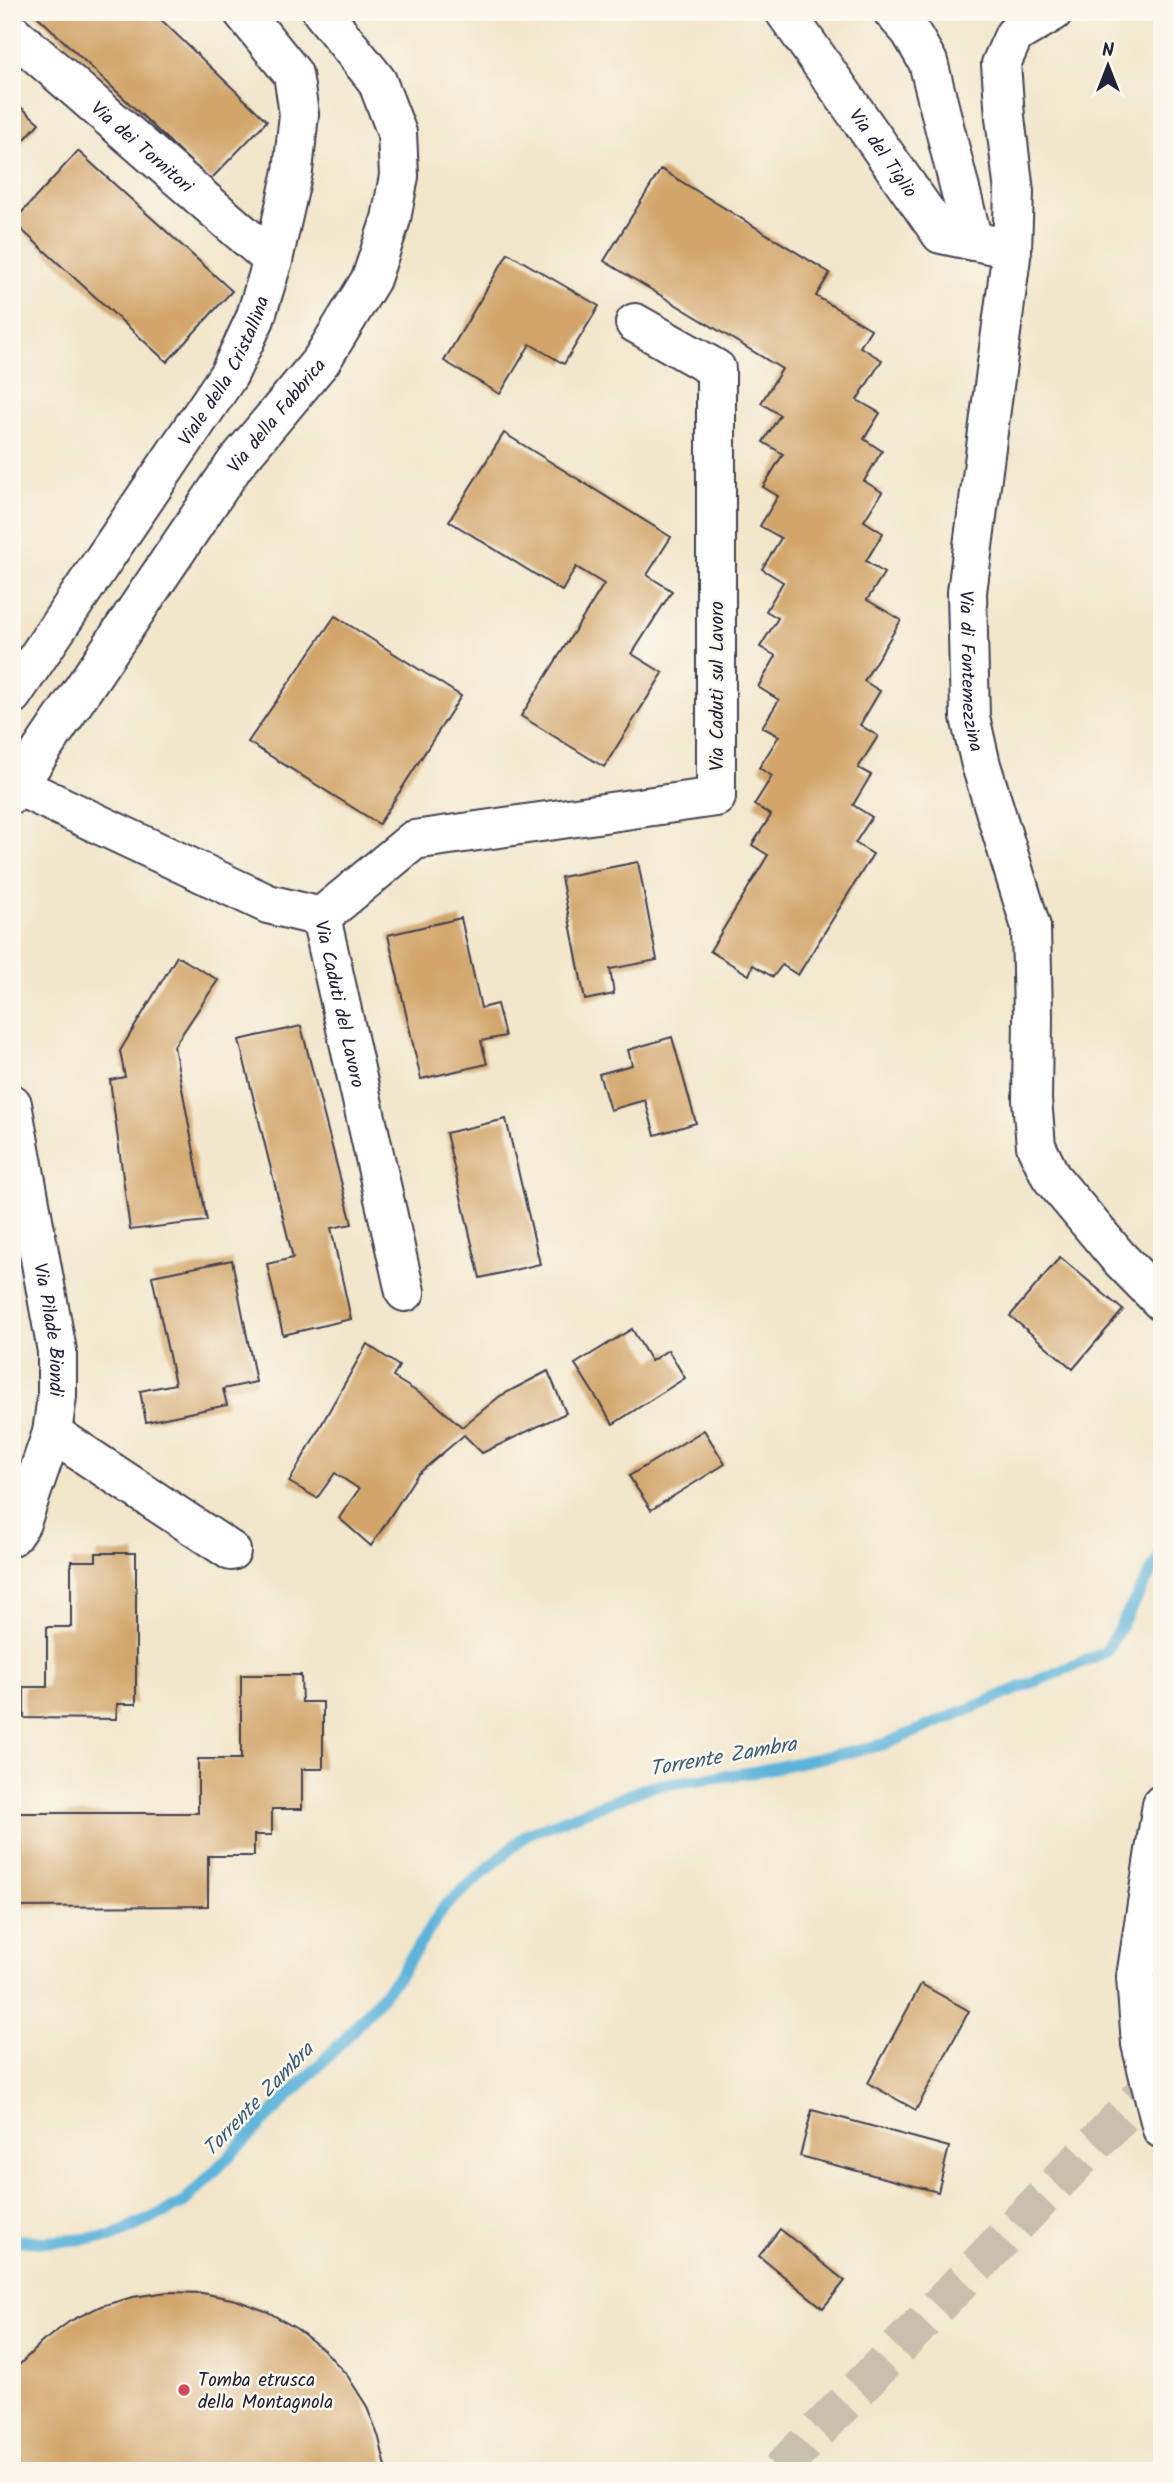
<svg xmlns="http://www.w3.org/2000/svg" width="1174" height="2483" font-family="Kalam,sans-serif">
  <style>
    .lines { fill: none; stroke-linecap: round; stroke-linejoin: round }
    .stream { stroke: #5db3da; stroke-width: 12 }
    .building { fill: #d2a56a }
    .minor-tunnel { stroke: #c8bfae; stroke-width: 38; stroke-dasharray: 38 19; stroke-linecap: butt }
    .minor-casing { stroke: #413f51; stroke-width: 42 }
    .minor { stroke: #fff; stroke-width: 38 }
    .poi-dot { fill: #d1495b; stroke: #fbf7ec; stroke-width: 2.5 }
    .labels { text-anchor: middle; stroke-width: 5; stroke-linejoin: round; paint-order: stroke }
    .street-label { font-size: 19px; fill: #22223b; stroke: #fbf7ec }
    .poi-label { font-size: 19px; fill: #22223b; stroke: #fbf7ec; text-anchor: start }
    .water-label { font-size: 21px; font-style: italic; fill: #3a5c7b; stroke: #fbf7ec }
  </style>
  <rect width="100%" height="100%" fill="#fbf7ec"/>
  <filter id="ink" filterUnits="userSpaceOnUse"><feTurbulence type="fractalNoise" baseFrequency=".0143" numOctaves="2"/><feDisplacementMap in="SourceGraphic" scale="14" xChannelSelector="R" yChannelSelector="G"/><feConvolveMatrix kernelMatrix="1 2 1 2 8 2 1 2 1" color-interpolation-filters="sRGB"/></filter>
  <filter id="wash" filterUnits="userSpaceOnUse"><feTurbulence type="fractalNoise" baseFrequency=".00686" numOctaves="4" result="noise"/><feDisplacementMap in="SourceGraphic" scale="28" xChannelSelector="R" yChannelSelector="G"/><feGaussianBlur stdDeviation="1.57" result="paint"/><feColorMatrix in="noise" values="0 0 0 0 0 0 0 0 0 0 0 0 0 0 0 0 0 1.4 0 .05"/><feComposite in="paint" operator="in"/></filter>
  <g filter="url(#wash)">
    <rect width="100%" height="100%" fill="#f2e6cb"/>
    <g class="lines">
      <polyline class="stream" points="12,2240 45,2242 111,2237 182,2204 345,2039 401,1973 444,1907 527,1834 652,1786 754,1772 885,1744 1106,1652 1162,1552"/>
    </g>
    <g id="blocks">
      <g class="building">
        <polygon points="33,12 153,12 267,121 210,180"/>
        <polygon points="12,99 39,123 12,154"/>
        <polygon points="78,151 232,291 167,362 13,222"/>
        <polygon points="661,169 830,273 816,296 871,329 860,347 882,360 857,400 880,413 864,439 882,451 864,481 882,492 864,521 883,533 866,561 884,573 867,600 901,620 864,681 880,691 860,725 878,736 858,768 871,775 853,805 872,817 855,843 873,854 798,975 782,965 773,977 753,965 749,975 710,951 768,855 752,845 771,815 754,805 772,776 759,768 779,736 762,727 779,700 758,687 776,656 760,647 778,618 766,611 783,582 762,569 781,538 760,526 778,496 763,487 783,454 763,442 780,415 761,403 782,369 604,261"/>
        <polygon points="508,253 599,306 564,364 530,344 500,394 444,361"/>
        <polygon points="504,433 671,537 647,575 672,591 632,654 663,673 604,767 521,716 604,584 576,567 562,591 449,521"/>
        <polygon points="335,616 461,696 379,824 248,742"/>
        <polygon points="638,862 657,960 610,969 614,994 585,1000 561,877"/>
        <polygon points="461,918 481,1008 497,1004 505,1036 481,1041 487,1064 421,1079 388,935"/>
        <polygon points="177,956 218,980 174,1046 207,1221 130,1230 110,1080 125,1077 120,1051"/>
        <polygon points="301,1026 352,1224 331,1228 351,1319 283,1335 267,1264 293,1258 239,1040"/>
        <polygon points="672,1037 696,1123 655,1135 645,1100 610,1110 599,1074 632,1065 628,1050"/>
        <polygon points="506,1119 540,1264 480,1278 446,1133"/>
        <polygon points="1060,1257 1123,1310 1073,1369 1010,1316"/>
        <polygon points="232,1260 256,1382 223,1389 227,1405 146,1422 140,1391 175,1384 152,1276"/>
        <polygon points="632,1329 651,1361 668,1350 685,1378 613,1424 575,1364"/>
        <polygon points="367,1344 399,1366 393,1377 432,1401 462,1427 500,1396 548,1371 566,1413 482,1453 464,1435 417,1475 371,1546 339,1518 359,1489 335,1473 317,1498 289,1482"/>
        <polygon points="704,1430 725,1464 651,1510 629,1476"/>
        <polygon points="96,1553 136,1553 136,1704 117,1704 116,1719 24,1718 24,1687 47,1687 47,1627 71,1627 71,1561 96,1561"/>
        <polygon points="241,1675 301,1675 302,1702 323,1702 323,1769 302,1769 302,1809 272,1809 272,1835 254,1835 254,1856 208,1856 208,1906 12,1907 12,1813 198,1813 198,1759 241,1759"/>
        <polygon points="921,1984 969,2011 916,2110 868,2083"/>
        <polygon points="812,2110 949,2147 938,2192 800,2156"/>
        <polygon points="780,2229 845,2281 823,2308 759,2256"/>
        <polygon points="168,2292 202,2293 236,2300 268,2312 297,2329 324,2350 347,2375 366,2405 379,2438 387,2471 12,2471 12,2374 18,2366 42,2342 70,2321 101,2306 133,2297"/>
      </g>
    </g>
  </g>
  <g filter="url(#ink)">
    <use href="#blocks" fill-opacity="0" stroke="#413f51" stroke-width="2"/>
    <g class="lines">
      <polyline class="minor-tunnel" points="779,2471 1162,2074"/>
      <g class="minor-casing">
        <g id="minor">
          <path id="s1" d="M785 12 941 234 1012 249"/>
          <polyline points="893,12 910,31 928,62 973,241"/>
          <path id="s2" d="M1053 12 1014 35 1001 64 1005 117 1014 192 1012 249 967 592 970 717 981 765 1031 927 1033 1016 1032 1100 1036 1146 1051 1177 1118 1257 1162 1302"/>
          <path id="s3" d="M12 33 273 260"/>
          <path id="s4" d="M12 695 229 374 255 319 273 260 293 171 299 114 293 74 243 12"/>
          <polyline points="18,786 268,904 321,917"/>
          <path id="s5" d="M12 794 235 464 321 361 371 279 391 219 399 176 397 133 377 81 322 12"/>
          <polyline points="321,917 414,840 716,797 716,369 635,323"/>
          <path id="s6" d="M321 917 405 1292"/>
          <path id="s7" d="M12 1104 57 1351V1396L52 1433 21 1523 12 1536"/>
          <polyline points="52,1433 231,1551"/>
          <polyline points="1162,1804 1136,1977 1141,2044 1162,2129"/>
        </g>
      </g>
      <use href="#minor" class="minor"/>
    </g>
  </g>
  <circle class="poi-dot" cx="184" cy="2390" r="7"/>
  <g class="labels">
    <g class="street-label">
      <text dy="7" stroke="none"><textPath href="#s3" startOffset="173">Via dei Tornitori</textPath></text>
      <text dy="7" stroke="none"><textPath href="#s1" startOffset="172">Via del Tiglio</textPath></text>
      <text dy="7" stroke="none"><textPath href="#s4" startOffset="388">Viale della Cristallina</textPath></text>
      <text dy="7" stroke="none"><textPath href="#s5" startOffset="462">Via della Fabbrica</textPath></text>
      <text dy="7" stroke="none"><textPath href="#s2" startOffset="688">Via di Fontemezzina</textPath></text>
      <text transform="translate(716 686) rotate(-90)" y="7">Via Caduti sul Lavoro</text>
      <text dy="7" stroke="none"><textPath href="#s6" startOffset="89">Via Caduti del Lavoro</textPath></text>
      <text dy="7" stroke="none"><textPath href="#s7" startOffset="229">Via Pilade Biondi</textPath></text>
    </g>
    <g class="poi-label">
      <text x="198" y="2386">Tomba etrusca<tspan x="198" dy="22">della Montagnola</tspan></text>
    </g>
    <g class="water-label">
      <text transform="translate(723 1756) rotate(-10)" y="7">Torrente Zambra</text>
      <text transform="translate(258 2099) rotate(-46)" y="7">Torrente Zambra</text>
    </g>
  </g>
  <rect width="1174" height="2483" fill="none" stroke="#fbf7ec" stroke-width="42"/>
  <g transform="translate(1108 66)" stroke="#fbf7ec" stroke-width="5" paint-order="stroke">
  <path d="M0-5L12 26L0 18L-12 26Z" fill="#22223b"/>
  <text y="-10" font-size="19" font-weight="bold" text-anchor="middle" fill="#22223b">N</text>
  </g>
</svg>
